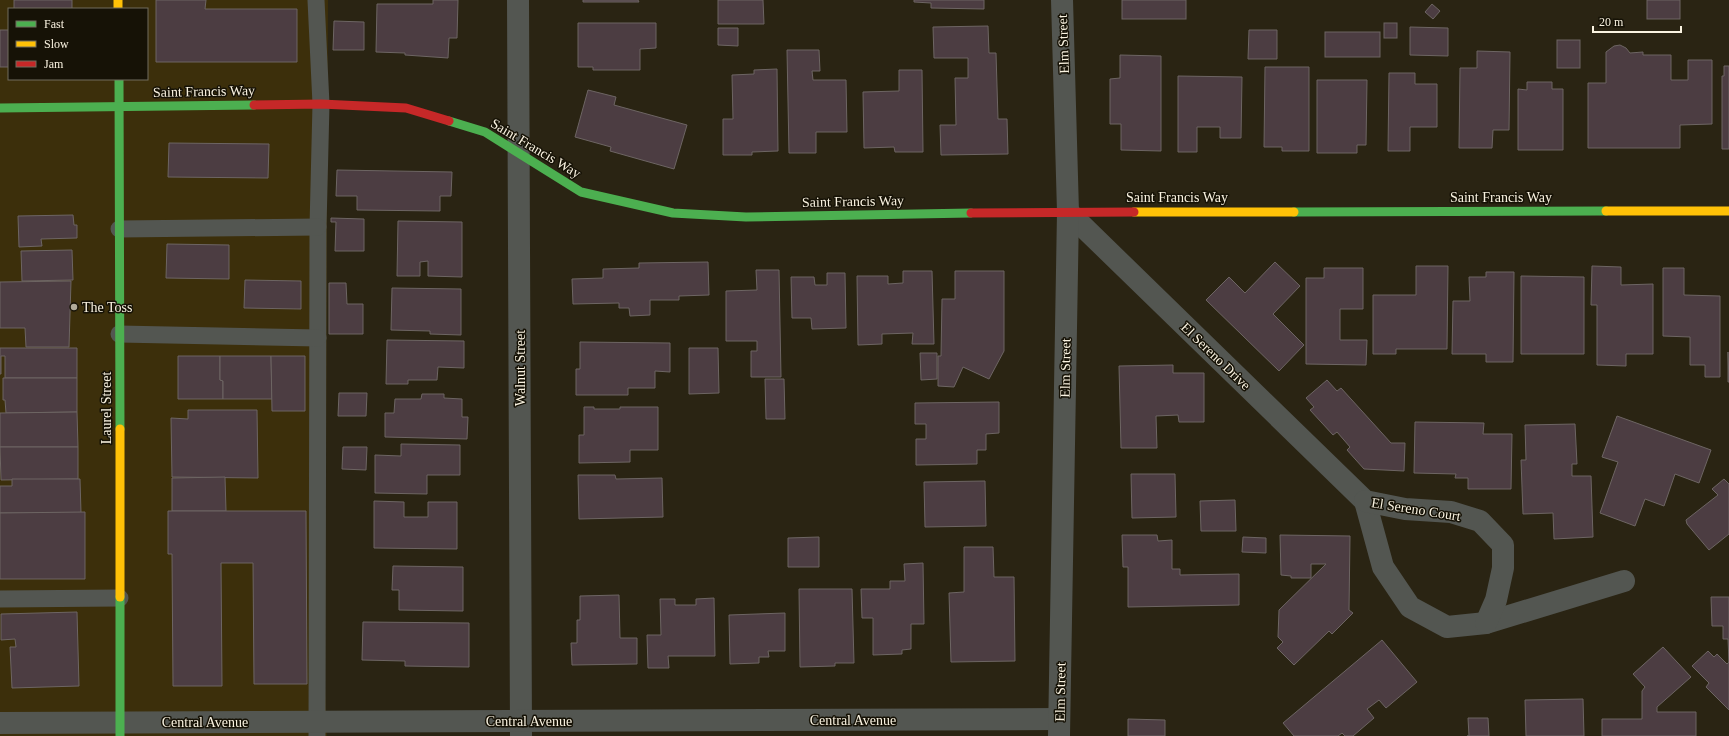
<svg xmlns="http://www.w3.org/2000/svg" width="1729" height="736" font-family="Georgia,serif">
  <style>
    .built { fill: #3c2f0b; fill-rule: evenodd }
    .building { fill: #4c3d42; stroke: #6d6563 }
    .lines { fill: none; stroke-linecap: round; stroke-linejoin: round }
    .lane { stroke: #535651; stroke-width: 17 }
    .street { stroke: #535651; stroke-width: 22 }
    .fast { stroke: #4caf50; stroke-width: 9 }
    .slow { stroke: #ffc107; stroke-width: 9 }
    .jam { stroke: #c62828; stroke-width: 9 }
    .poi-dot { fill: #b1ab99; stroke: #161206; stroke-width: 1.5 }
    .labels { text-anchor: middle; stroke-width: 3; stroke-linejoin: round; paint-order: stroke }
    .street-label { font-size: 14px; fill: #faf3e1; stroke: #161206 }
    .poi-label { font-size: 14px; fill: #faf3e1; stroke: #161206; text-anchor: start }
  </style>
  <rect width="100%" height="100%" fill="#2a2413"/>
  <path class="built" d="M0 0H328L325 687 327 736H0ZM9 9H147V79H9Z"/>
  <g class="building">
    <rect x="14" y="0" width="58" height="9"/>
    <polygon points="156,0 206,0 205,9 297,9 297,62 156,62"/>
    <polygon points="433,0 458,0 457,38 449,38 448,58 405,55 405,53 376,52 377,4 433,4"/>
    <polygon points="583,0 638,0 639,2 583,2"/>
    <polygon points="718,0 763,0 764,24 718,24"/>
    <polygon points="914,0 984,0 984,9 931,8 931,3 914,2"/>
    <rect x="1122" y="0" width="64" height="19"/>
    <rect x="1647" y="0" width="33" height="19"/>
    <polygon points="1432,4 1440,11 1433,19 1425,12"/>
    <polygon points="334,21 364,22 364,50 333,50"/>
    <polygon points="578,23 656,23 656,48 640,49 640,70 593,70 593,67 578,67"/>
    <rect x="1384" y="23" width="13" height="15"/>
    <polygon points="988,26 989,53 996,53 998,119 1007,119 1008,154 941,155 940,125 956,125 955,78 968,78 968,58 934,58 933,27"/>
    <polygon points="1410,27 1448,28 1448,56 1410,55"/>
    <polygon points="718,28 738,28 738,46 718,45"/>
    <rect x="0" y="30" width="9" height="37"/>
    <polygon points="1249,30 1277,30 1277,59 1248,59"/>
    <rect x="1325" y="32" width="55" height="25"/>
    <rect x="1557" y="40" width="23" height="28"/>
    <polygon points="1620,45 1626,48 1630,53 1643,52 1643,55 1671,55 1671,80 1688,80 1688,60 1712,60 1712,124 1680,125 1680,148 1588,148 1588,83 1606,83 1606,52 1614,46"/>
    <polygon points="787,50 819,50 820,71 812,71 813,80 846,80 847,132 816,132 816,153 789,153"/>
    <polygon points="1477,51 1510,52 1509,130 1493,130 1492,148 1459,148 1460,68 1477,68"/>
    <polygon points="1120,55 1161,56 1161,151 1121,150 1121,124 1110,124 1110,79 1120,78"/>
    <polygon points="1724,66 1729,66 1729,149 1722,149 1722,76 1724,76"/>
    <polygon points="1265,67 1309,67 1309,151 1282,151 1282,147 1264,147"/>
    <polygon points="777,69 778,151 752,152 752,155 723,155 723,119 733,119 732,75 754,74 754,70"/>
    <polygon points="899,70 922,70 923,152 895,152 894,147 864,148 863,92 899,91"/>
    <polygon points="1389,73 1415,73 1415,84 1437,84 1437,127 1410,127 1410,151 1388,151"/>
    <polygon points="1178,76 1242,77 1241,138 1220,138 1220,127 1197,127 1197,152 1178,152"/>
    <polygon points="1317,80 1367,80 1366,145 1357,145 1357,153 1317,153"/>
    <polygon points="1527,82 1552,82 1552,89 1563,89 1563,150 1518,150 1518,89 1527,90"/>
    <polygon points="588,90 616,97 614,105 687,125 674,169 610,151 611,147 575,137"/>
    <polygon points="169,143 269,144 268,178 168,177"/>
    <polygon points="337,170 452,172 451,196 440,196 440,211 357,210 357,196 336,196"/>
    <polygon points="73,215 74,225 77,225 77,238 41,239 42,246 19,247 18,216"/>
    <polygon points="331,218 364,219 364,251 335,251 336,222 331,222"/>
    <polygon points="398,221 462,222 462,277 428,276 428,261 420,262 420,276 397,276"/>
    <polygon points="167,244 229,245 229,279 166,278"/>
    <polygon points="72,250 73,280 22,281 21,251"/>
    <polygon points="708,262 709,295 679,296 679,300 650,300 650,315 630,316 629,308 619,308 619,303 573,304 572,279 603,278 603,269 639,268 639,263"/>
    <polygon points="1275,262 1300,286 1273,314 1304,345 1279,371 1206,300 1229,277 1245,293"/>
    <polygon points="1416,266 1448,266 1447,349 1396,349 1396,354 1373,354 1373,295 1416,295"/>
    <polygon points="1592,266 1621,267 1621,285 1653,284 1653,354 1626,354 1626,366 1597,365 1597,305 1591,305"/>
    <polygon points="1324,268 1363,268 1363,309 1340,309 1340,340 1367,340 1366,365 1306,364 1306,278 1324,278"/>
    <polygon points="1663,268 1684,268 1684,295 1720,296 1720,377 1705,377 1705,365 1690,365 1690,337 1663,336"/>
    <polygon points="756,270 779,270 781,377 751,377 751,351 757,351 757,341 726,341 726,291 757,290"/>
    <polygon points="903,271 932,271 934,344 912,344 913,333 882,334 882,344 858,345 857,276 888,276 888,284 903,283"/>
    <polygon points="955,271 1004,271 1004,351 989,379 963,367 954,387 938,386 938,356 941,356 942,299 955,299"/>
    <polygon points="1486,272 1514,272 1513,362 1486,362 1486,354 1452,354 1453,301 1470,301 1469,277 1486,277"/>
    <polygon points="827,273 845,273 846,328 812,329 811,318 792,318 791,277 814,277 815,285 827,285"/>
    <polygon points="1521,276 1584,277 1584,354 1521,354"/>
    <polygon points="245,280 301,281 301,309 244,308"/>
    <polygon points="71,281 69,347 26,347 25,328 0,328 0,282"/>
    <polygon points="329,283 346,283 347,304 363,304 363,334 329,334"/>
    <polygon points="392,288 461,289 461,335 430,334 430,331 391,330"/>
    <polygon points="387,340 464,341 464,368 438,367 437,380 408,380 408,384 386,384"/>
    <polygon points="580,342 670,343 670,372 655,371 655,388 628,388 628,395 576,395 576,369 580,369"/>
    <polygon points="0,348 77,348 77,378 5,378 5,356 1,356 1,374 0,374"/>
    <polygon points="689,348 718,348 719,393 689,394"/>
    <polygon points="1728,352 1729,382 1728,382"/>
    <polygon points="920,353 937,353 937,379 921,380"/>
    <polygon points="178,356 220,356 220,380 223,381 223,399 178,399"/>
    <polygon points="220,356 271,356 272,399 223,399 223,381 220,380"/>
    <polygon points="271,356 305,356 305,411 272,411"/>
    <polygon points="1173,365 1173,373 1204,373 1204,422 1179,422 1178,415 1156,416 1157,448 1121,448 1119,366"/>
    <polygon points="3,378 77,378 77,412 6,413 5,400 3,400"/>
    <polygon points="765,379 784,379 785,419 766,419"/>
    <polygon points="1327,380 1337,391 1341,388 1391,443 1405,443 1404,471 1364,469 1347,450 1350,447 1337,432 1333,435 1310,410 1314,407 1306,398"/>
    <polygon points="339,393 367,393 366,416 338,416"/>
    <polygon points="422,394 444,394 444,398 462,399 462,417 468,417 467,439 385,437 385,413 394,413 395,399 421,399"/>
    <polygon points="999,402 999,433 986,434 986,450 977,450 977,464 916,465 916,439 926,439 926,424 915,424 915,403"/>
    <polygon points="584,407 594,407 594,409 620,409 620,407 658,407 658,450 630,450 630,462 579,463 579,435 584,435"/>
    <polygon points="188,410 257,410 258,478 172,477 171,418 188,419"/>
    <polygon points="77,412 78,447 0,447 0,413"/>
    <polygon points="1617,416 1711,450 1699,483 1675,474 1664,506 1645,499 1635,526 1600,513 1618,462 1602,457"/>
    <polygon points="1415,422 1484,423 1483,434 1512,434 1511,489 1468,489 1468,478 1455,478 1456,474 1414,473"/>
    <polygon points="1575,424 1577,464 1572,464 1572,476 1591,476 1593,537 1554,539 1553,513 1523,514 1521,460 1526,460 1525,425"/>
    <polygon points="401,444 460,445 460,475 427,475 427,494 375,493 375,455 401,456"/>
    <polygon points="0,447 78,447 78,479 1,480"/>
    <polygon points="343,447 367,447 366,470 342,469"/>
    <polygon points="1131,474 1175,474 1176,517 1132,518"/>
    <polygon points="578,475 615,475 616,479 662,478 663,517 579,519"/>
    <polygon points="225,477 226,511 172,511 172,478"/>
    <polygon points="12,479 80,479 81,513 0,513 0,486 12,486"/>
    <polygon points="1724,479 1729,484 1729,534 1709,550 1687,524 1686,520 1718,495 1712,489"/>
    <polygon points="985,481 986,526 925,527 924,482"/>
    <polygon points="1235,500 1236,531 1201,531 1200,501"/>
    <polygon points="374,501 404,502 404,517 428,517 428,502 457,502 457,549 374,548"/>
    <polygon points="168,511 306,511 307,684 254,684 253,563 221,563 222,686 173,686 172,554 168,554"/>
    <polygon points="85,512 85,579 0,579 0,513"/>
    <polygon points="1122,535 1157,535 1158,541 1172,540 1172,569 1180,569 1180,575 1239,574 1239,605 1128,607 1128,567 1123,567"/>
    <polygon points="1280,535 1350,536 1349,610 1353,613 1332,634 1329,631 1294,665 1277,648 1283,642 1278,637 1279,610 1326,564 1311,564 1311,578 1291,578 1291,576 1281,575"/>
    <polygon points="819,537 819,567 788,567 788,538"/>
    <polygon points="1243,537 1266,538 1266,553 1242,552"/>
    <polygon points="964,547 993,547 994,577 1014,577 1015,661 951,662 949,593 964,592"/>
    <polygon points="923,563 924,624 911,624 911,649 902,650 902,654 873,655 873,618 862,618 861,589 890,589 890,581 905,581 904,564"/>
    <polygon points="393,566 463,567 463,611 399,610 399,590 392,590"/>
    <polygon points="799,589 852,589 854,663 835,663 835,666 800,667"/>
    <polygon points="619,595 620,638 637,638 637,664 572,665 571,643 577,643 577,620 580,620 580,596"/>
    <polygon points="1711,597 1729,597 1729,710 1706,687 1709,683 1692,666 1708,651 1714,657 1717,654 1727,664 1729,662 1728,639 1723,639 1723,626 1712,626"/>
    <polygon points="714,598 715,656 668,656 669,668 648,668 647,635 661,635 660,599 675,599 675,605 696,605 696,599"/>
    <polygon points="77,612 79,686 12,688 10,647 16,647 15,639 1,640 1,614"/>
    <polygon points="785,613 785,651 768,651 769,657 759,657 759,663 730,664 729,615"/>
    <polygon points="363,622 469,623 469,667 405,666 405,661 362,660"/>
    <polygon points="1382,640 1417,682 1386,708 1379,700 1367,709 1374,718 1353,736 1345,736 1342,733 1338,736 1294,736 1283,723"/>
    <polygon points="1663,647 1691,677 1657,707 1657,712 1696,712 1696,736 1602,736 1602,719 1642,719 1642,691 1645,687 1633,674"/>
    <polygon points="1583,699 1584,736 1526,736 1525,700"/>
    <polygon points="1468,718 1488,718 1489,736 1467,736 1469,736"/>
    <polygon points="1128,719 1165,720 1165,736 1128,736"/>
  </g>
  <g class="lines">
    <g class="lane">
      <polyline points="316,0 321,104 318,227 317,736"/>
      <polyline points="119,229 318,227"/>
      <polyline points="119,334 318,338"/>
      <polyline points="0,599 120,598"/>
    </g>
    <g class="street">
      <polyline points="518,0 521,735"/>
      <polyline points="1068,212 1365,501"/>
      <polyline points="1365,501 1383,567 1410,607 1447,627 1486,623 1624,581"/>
      <polyline points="1365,501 1405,509 1451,512 1480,521 1503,545 1503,568 1496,600 1486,623"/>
      <polyline points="0,723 1059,719"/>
      <polyline points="1059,736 1068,212 1062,0"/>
    </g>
    <g class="fast">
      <polyline points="119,79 120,429"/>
      <polyline points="0,108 254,105"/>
      <polyline points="449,121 485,132 581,192 673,213 746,217 971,213"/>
      <polyline points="1294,212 1606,211"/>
      <polyline points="120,597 120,736"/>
    </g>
    <g class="slow">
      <polyline points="118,0 118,9"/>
      <polyline points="1606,211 1729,211"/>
      <polyline points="1134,212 1294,212"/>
      <polyline points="120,429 120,597"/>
    </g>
    <g class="jam">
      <polyline points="254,105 321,104 406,108 449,121"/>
      <polyline points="971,213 1134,212"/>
    </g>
  </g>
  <circle class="poi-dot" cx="74" cy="307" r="4"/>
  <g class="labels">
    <g class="street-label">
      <text transform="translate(1063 44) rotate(-92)" y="5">Elm Street</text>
      <text transform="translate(204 91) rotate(-1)" y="5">Saint Francis Way</text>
      <text transform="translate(536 148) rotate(31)" y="5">Saint Francis Way</text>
      <text x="1177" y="202">Saint Francis Way</text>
      <text x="1501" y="202">Saint Francis Way</text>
      <text transform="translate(853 201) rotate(-1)" y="5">Saint Francis Way</text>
      <text transform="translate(1216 356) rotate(44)" y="5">El Sereno Drive</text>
      <text transform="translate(520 368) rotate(-90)" y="5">Walnut Street</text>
      <text transform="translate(1065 368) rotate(-89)" y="5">Elm Street</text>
      <text transform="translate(106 408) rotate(-90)" y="5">Laurel Street</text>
      <text transform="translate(1416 509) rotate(9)" y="5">El Sereno Court</text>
      <text transform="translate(1060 692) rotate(-89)" y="5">Elm Street</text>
      <text x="853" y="725">Central Avenue</text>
      <text x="529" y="726">Central Avenue</text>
      <text x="205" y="727">Central Avenue</text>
    </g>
    <g class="poi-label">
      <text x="82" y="312">The Toss</text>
    </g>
  </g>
  <rect x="8" y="8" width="140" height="72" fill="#161206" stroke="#716c5e"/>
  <rect x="16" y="21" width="20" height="6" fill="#4caf50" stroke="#716c5e"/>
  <text x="44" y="28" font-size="12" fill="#faf3e1">Fast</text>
  <rect x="16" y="41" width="20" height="6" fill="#ffc107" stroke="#716c5e"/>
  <text x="44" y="48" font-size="12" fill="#faf3e1">Slow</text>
  <rect x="16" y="61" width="20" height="6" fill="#c62828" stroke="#716c5e"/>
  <text x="44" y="68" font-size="12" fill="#faf3e1">Jam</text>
  <path d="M1593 26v6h88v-6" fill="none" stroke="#faf3e1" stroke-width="2"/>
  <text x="1599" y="26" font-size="12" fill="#faf3e1" stroke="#161206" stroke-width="3" paint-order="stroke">20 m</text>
</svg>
